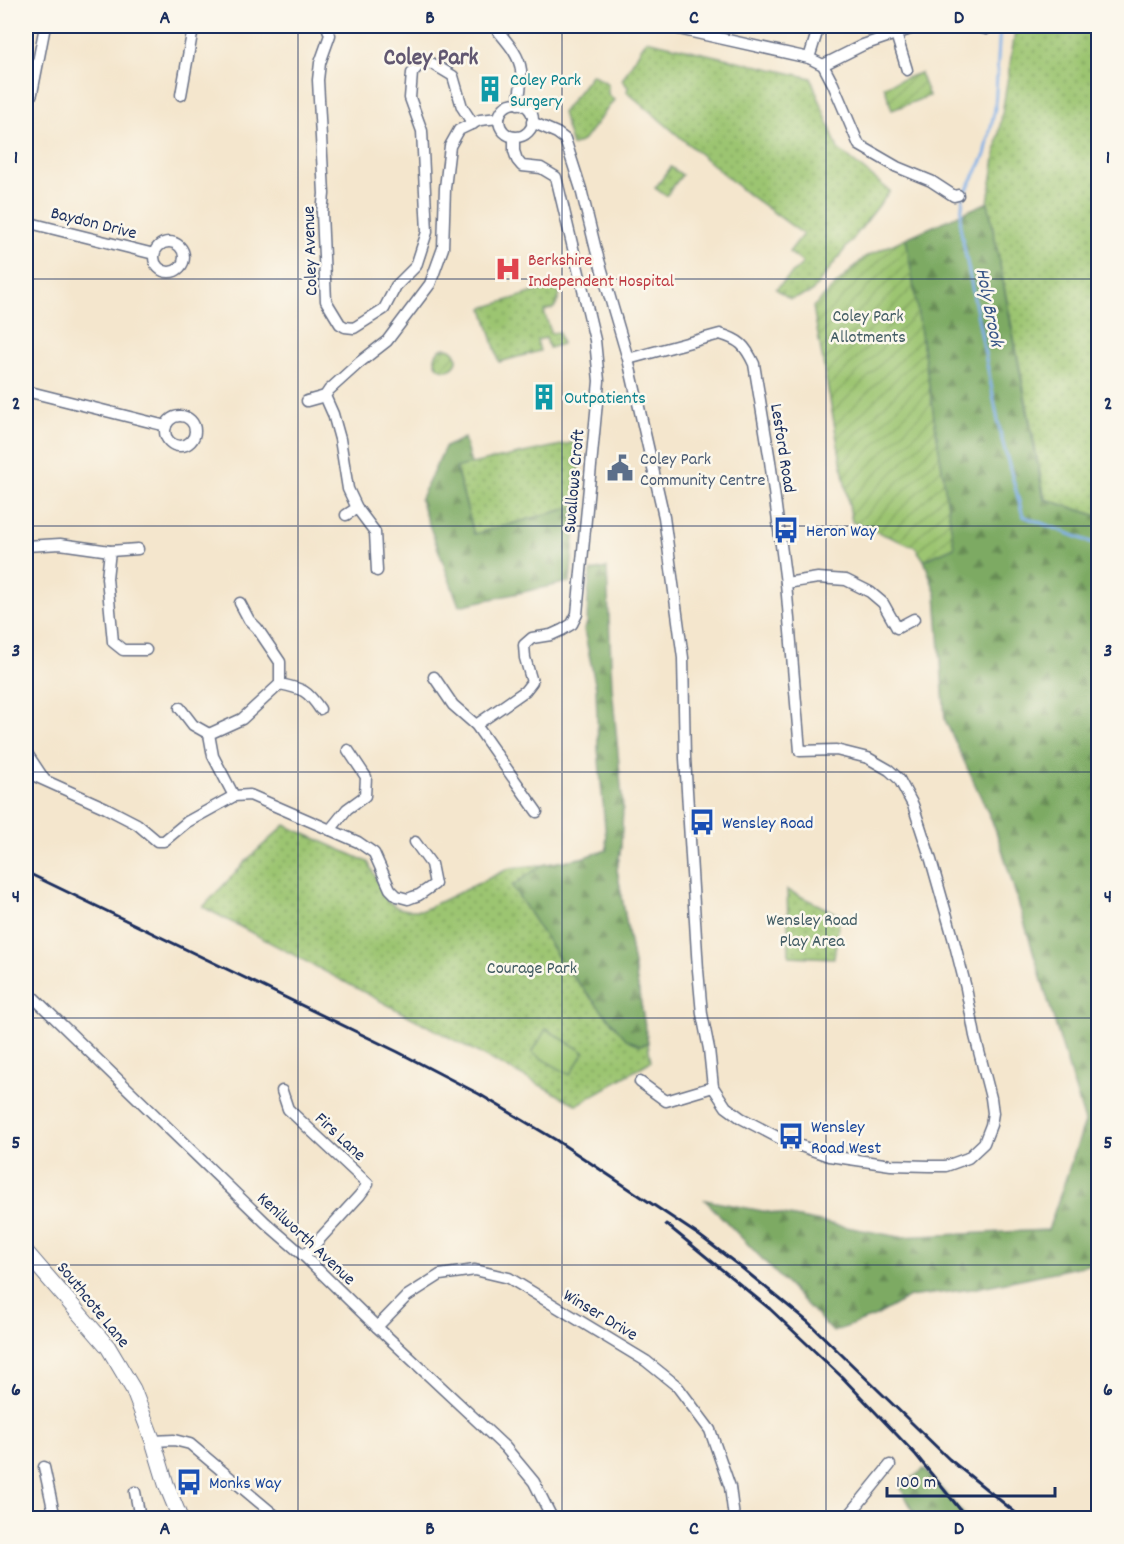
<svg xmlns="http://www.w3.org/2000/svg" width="1124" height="1544" font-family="Dekko,sans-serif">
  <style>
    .grass { fill: url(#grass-dots); stroke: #5c7a68; stroke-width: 1.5 }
    .forest { fill: url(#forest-firs); stroke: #4c6c60; stroke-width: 1.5 }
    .garden { fill: url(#garden-furrows); stroke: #5c7a68; stroke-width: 1.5 }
    .pitch { fill: #9cc571; stroke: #5c7a68; stroke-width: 1.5 }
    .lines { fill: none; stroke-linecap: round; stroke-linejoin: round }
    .stream { stroke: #7bade7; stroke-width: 3 }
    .street-casing { stroke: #676f85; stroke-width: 13 }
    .secondary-casing { stroke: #676f85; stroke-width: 17 }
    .street { stroke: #fff; stroke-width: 10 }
    .secondary { stroke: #fff; stroke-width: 15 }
    .rail { stroke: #1b2f5e; stroke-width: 3 }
    .grid { fill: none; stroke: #1b2f5e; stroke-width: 1.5; stroke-opacity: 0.55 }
    .labels { text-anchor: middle; stroke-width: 5; stroke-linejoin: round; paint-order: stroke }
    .culture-label { font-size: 18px; fill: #0d838f; stroke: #fbf7ec; text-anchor: start }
    .street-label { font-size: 18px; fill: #1b2f5e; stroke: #fbf7ec }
    .health-label { font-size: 18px; fill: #be3a42; stroke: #fbf7ec; text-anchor: start }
    .park-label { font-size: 18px; fill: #425c64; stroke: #fbf7ec }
    .service-label { font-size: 18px; fill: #4e5e75; stroke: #fbf7ec; text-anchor: start }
    .transit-label { font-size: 18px; fill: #164399; stroke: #fbf7ec; text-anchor: start }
    .water-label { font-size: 20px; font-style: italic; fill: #385587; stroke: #fbf7ec }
    .district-label { font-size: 24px; font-weight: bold; fill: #615771; stroke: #fbf7ec }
    .neatline { fill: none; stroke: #1b2f5e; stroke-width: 2 }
    .grid-label { font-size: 20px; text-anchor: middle; font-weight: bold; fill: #1b2f5e }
  </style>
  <defs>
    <pattern id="grass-dots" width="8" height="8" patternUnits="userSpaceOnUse" patternTransform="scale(1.5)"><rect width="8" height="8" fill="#9cc571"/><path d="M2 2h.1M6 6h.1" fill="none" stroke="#7ea060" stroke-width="1.8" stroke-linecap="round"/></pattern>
    <pattern id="forest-firs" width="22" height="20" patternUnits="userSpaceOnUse" patternTransform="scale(1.5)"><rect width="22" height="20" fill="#7daa63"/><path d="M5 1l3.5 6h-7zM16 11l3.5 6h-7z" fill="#668b55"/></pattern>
    <pattern id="garden-furrows" width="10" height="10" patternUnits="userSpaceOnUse" patternTransform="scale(1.5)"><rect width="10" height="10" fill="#9cc571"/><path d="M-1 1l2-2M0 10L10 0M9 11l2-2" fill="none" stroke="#7ea060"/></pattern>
  </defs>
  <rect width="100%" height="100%" fill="#fbf7ec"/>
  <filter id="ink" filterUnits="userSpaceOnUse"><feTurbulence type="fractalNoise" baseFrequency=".0167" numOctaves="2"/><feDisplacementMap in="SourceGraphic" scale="12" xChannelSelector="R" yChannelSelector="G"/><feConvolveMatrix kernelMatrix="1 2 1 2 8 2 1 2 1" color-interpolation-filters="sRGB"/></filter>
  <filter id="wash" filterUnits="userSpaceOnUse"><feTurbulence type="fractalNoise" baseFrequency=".008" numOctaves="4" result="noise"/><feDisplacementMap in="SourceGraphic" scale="24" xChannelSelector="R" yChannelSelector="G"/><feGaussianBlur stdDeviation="1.35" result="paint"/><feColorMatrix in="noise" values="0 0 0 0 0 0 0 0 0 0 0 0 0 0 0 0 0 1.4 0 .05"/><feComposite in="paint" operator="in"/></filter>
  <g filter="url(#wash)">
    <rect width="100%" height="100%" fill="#f4e6cd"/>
    <g class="grass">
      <polygon points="1016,26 1098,26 1098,516 1045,499 988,202"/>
      <polygon points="646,40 811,78 838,149 890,191 811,293 790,299 776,289 803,263 789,252 803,234 741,189 627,92 628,87 622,80"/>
      <polygon points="592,74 608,84 608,94 614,100 584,140 572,146 562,113"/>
      <polygon points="671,167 682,175 666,196 655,188"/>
      <path d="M557 285C562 294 559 299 554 308L544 311 551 333 559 332 562 344 549 348 546 338 537 340 540 351 499 362 483 308Z"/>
      <polygon points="581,441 577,506 473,535 456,467"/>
      <polygon points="285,825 368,862 387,901 398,908 408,910 423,910 510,868 542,865 581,858 621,846 617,870 651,1061 577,1105 203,907 250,857"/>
      <polygon points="787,890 840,915 834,958 789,956"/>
    </g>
    <g class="forest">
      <polygon points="988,202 1044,499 1098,516 1098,1263 972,1289 909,1297 876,1316 833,1332 705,1200 899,1237 1048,1230 1085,1122 1001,846 992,821 945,720 936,594 924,560 954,547 906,238"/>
      <polygon points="464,438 471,464 456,468 474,534 577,506 570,582 459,606 420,500 445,447"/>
      <polygon points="607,568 612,686 623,809 621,846 617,870 648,1043 640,1045 626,1039 563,965 512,886 542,865 581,858 607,850 598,749 596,688 584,630 587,623 588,593 591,571"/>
      <polygon points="924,1469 967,1518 917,1518 900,1487"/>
    </g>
    <g class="garden">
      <polygon points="920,73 929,96 892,110 884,86"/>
      <polygon points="906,238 954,547 924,560 915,547 852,522 813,307 865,257"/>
      <circle cx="446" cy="359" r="11"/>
    </g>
    <polygon class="pitch" points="546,1029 584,1052 570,1075 532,1053"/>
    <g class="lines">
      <polyline class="stream" points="1000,26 995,108 985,155 963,197 960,226 1001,436 1023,516 1093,543 1098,546"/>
    </g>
  </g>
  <g filter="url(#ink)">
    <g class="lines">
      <g class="street-casing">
        <g id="street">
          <polyline points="327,26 330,35 320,63 318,80 324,194 322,213 326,301 340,324 345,327 354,328 384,309 396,286 416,266 427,232 422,131 410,98 412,73 421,63 433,64 453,76 462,107 473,124"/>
          <path d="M494 26C504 39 519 53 521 70 522 81 520 93 518 104"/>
          <polyline points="665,26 809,58 819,26"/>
          <polyline points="975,26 986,29"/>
          <polyline points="896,34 907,70"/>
          <polyline points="809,58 823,65 833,84 859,145 897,167 931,181 954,196 958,195"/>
          <polyline points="823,65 863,45 916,27 924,26"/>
          <polyline points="181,95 192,34 198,26"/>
          <circle cx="516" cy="120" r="17"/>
          <polyline points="26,107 32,93 45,26"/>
          <polyline points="26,109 26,122"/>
          <path d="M532 122 557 133 565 139 581 189 596 250 628 359 664 517 683 658 685 758 698 970 702 1014 709 1049 713 1087 726 1107 741 1118 781 1139 829 1156 891 1165 929 1166H946L968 1158 984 1143 991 1125 993 1113 991 1098 975 1036 966 988 954 941 931 860 913 805 899 779 889 770 868 758 836 750 800 751 786 583 770 461 754 364C745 345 740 340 720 334L628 359"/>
          <polyline points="26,222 154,254"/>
          <circle cx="169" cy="257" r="15"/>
          <polyline points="26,391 166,426"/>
          <polyline points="307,401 325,396"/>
          <circle cx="180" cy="431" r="15"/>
          <polyline points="346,515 357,508"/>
          <polyline points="26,546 60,544 110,551 138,549"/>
          <polyline points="110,551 107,578 113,642 123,650 146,650"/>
          <polyline points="377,571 375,532 357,508 348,489 340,439 333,414 325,396 329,390 360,362 387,341 430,284 443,248 445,188 450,146 459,130 480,120 499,118"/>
          <polyline points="786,583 818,578 846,580 870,592 883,603 897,628 914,619"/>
          <polyline points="434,677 453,705 476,725 537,812"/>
          <path d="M280 684C303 689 307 690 320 709"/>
          <polyline points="180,708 193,725 209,734"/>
          <polyline points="476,725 525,691 532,682 525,658 524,645 532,638 551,635 562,630 572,624 577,614 599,381 595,340 556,177 541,168 522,166 517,160 514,151 514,137"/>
          <polyline points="26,752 44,779"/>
          <polyline points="26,772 106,808 137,824 157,841 164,841 187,822 234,796 250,795 358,842 374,853 390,889 397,896 408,899 413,897 419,895 435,884 431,864 415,842"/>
          <polyline points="234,796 213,756 209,734 242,719 280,684 280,662 257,628 249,620 240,603"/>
          <polyline points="330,830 347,809 365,796 366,777 348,750"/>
          <polyline points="26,993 32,996 266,1223 304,1256 377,1327 505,1447 534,1482 552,1518"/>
          <polyline points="640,1082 666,1101 713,1087"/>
          <polyline points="282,1091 288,1109 368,1184 360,1195 304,1256"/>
          <polyline points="377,1327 407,1296 440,1275 475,1270 509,1278 646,1361 677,1386 710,1430 730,1487 734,1518"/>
          <polyline points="153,1441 174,1440 190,1444 278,1518"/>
          <polyline points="44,1467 55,1518"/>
          <polyline points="135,1492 140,1518"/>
          <polyline points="847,1518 890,1465"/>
        </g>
      </g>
      <g class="secondary-casing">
        <polyline id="secondary" points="26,1252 108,1347 133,1389 153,1441 166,1484 180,1518"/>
      </g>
      <use href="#street" class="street"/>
      <use href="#secondary" class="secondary"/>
      <g class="rail">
        <polyline points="26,872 398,1052 479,1094 556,1140 700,1236 742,1268 808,1322 949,1459 1022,1518"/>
        <polyline points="666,1224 770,1309 842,1377 916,1455 967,1518"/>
      </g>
    </g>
  </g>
  <path class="grid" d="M298 26V1518M562 26V1518M826 26V1518M26 279H1098M26 526H1098M26 772H1098M26 1018H1098M26 1265H1098"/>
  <defs>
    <g id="building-bare" transform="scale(2.07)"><path d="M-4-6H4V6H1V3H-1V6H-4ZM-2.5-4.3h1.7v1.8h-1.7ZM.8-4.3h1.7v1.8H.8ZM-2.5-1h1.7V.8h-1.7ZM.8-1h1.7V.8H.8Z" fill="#0f9aa8" stroke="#fbf7ec" stroke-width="2.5" paint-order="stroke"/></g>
    <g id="hospital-bare" transform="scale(2.07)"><path d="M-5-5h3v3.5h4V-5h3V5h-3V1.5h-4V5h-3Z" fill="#e0444e" stroke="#fbf7ec" stroke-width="2.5" paint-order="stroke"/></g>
    <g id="civic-bare" transform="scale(2.07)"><path d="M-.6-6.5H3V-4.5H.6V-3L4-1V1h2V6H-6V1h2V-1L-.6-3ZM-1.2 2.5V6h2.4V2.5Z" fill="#5c6f8a" stroke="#fbf7ec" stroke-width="2.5" paint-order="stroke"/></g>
    <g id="bus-bare" transform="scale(2.07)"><path d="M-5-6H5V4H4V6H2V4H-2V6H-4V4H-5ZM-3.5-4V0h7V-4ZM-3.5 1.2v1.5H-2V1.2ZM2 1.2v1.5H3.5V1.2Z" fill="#1a4fb4" stroke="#fbf7ec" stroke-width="2.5" paint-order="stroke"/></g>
  </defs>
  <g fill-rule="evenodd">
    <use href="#building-bare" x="490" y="89"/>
    <use href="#hospital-bare" x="508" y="269"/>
    <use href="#building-bare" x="544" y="397"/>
    <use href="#civic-bare" x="620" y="468"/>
    <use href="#bus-bare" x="786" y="530"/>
    <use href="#bus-bare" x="702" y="822"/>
    <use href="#bus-bare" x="791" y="1136"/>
    <use href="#bus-bare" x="189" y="1482"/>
  </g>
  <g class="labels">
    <g class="culture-label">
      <text x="510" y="85">Coley Park<tspan x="510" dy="21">Surgery</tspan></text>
      <text x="564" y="403">Outpatients</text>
    </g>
    <g class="street-label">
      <text transform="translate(94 222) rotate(14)" y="6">Baydon Drive</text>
      <text transform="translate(309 251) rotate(-92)" y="6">Coley Avenue</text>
      <text transform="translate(784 448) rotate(81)" y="6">Lesford Road</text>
      <text transform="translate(573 481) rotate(-85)" y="6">Swallows Croft</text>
      <text transform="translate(341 1136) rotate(43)" y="6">Firs Lane</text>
      <text transform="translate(307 1238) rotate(43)" y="6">Kenilworth Avenue</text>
      <text transform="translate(94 1304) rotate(51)" y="6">Southcote Lane</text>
      <text transform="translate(601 1314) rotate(31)" y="6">Winser Drive</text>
    </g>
    <g class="health-label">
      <text x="528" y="265">Berkshire<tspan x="528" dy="21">Independent Hospital</tspan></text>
    </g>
    <g class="park-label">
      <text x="868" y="321">Coley Park<tspan x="868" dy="21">Allotments</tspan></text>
      <text x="812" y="925">Wensley Road<tspan x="812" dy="21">Play Area</tspan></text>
      <text x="532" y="973">Courage Park</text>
    </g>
    <g class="service-label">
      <text x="640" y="464">Coley Park<tspan x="640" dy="21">Community Centre</tspan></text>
    </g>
    <g class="transit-label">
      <text x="806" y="536">Heron Way</text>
      <text x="722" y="828">Wensley Road</text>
      <text x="811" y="1132">Wensley<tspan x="811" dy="21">Road West</tspan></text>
      <text x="209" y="1488">Monks Way</text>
    </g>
    <g class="water-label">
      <text transform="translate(991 307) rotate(79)" y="7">Holy Brook</text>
    </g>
    <g class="district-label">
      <text x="431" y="64">Coley Park</text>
    </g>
  </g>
  <rect width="1124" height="1544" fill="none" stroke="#fbf7ec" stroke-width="66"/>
  <path d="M887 1487v9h168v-9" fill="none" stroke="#1b2f5e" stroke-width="3"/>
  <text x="896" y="1487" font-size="18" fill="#1b2f5e" stroke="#fbf7ec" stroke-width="4.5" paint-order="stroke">100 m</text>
  <rect x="33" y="33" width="1058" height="1478" class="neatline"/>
  <g class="grid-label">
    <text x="165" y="23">A</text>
    <text x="430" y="23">B</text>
    <text x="694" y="23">C</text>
    <text x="959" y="23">D</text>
    <text x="16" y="163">1</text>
    <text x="1108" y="163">1</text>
    <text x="16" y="409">2</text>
    <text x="1108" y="409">2</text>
    <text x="16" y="656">3</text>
    <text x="1108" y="656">3</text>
    <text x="16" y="902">4</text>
    <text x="1108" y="902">4</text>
    <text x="16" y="1148">5</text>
    <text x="1108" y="1148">5</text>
    <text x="16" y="1395">6</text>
    <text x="1108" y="1395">6</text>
    <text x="165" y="1534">A</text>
    <text x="430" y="1534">B</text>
    <text x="694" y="1534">C</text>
    <text x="959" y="1534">D</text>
  </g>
</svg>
